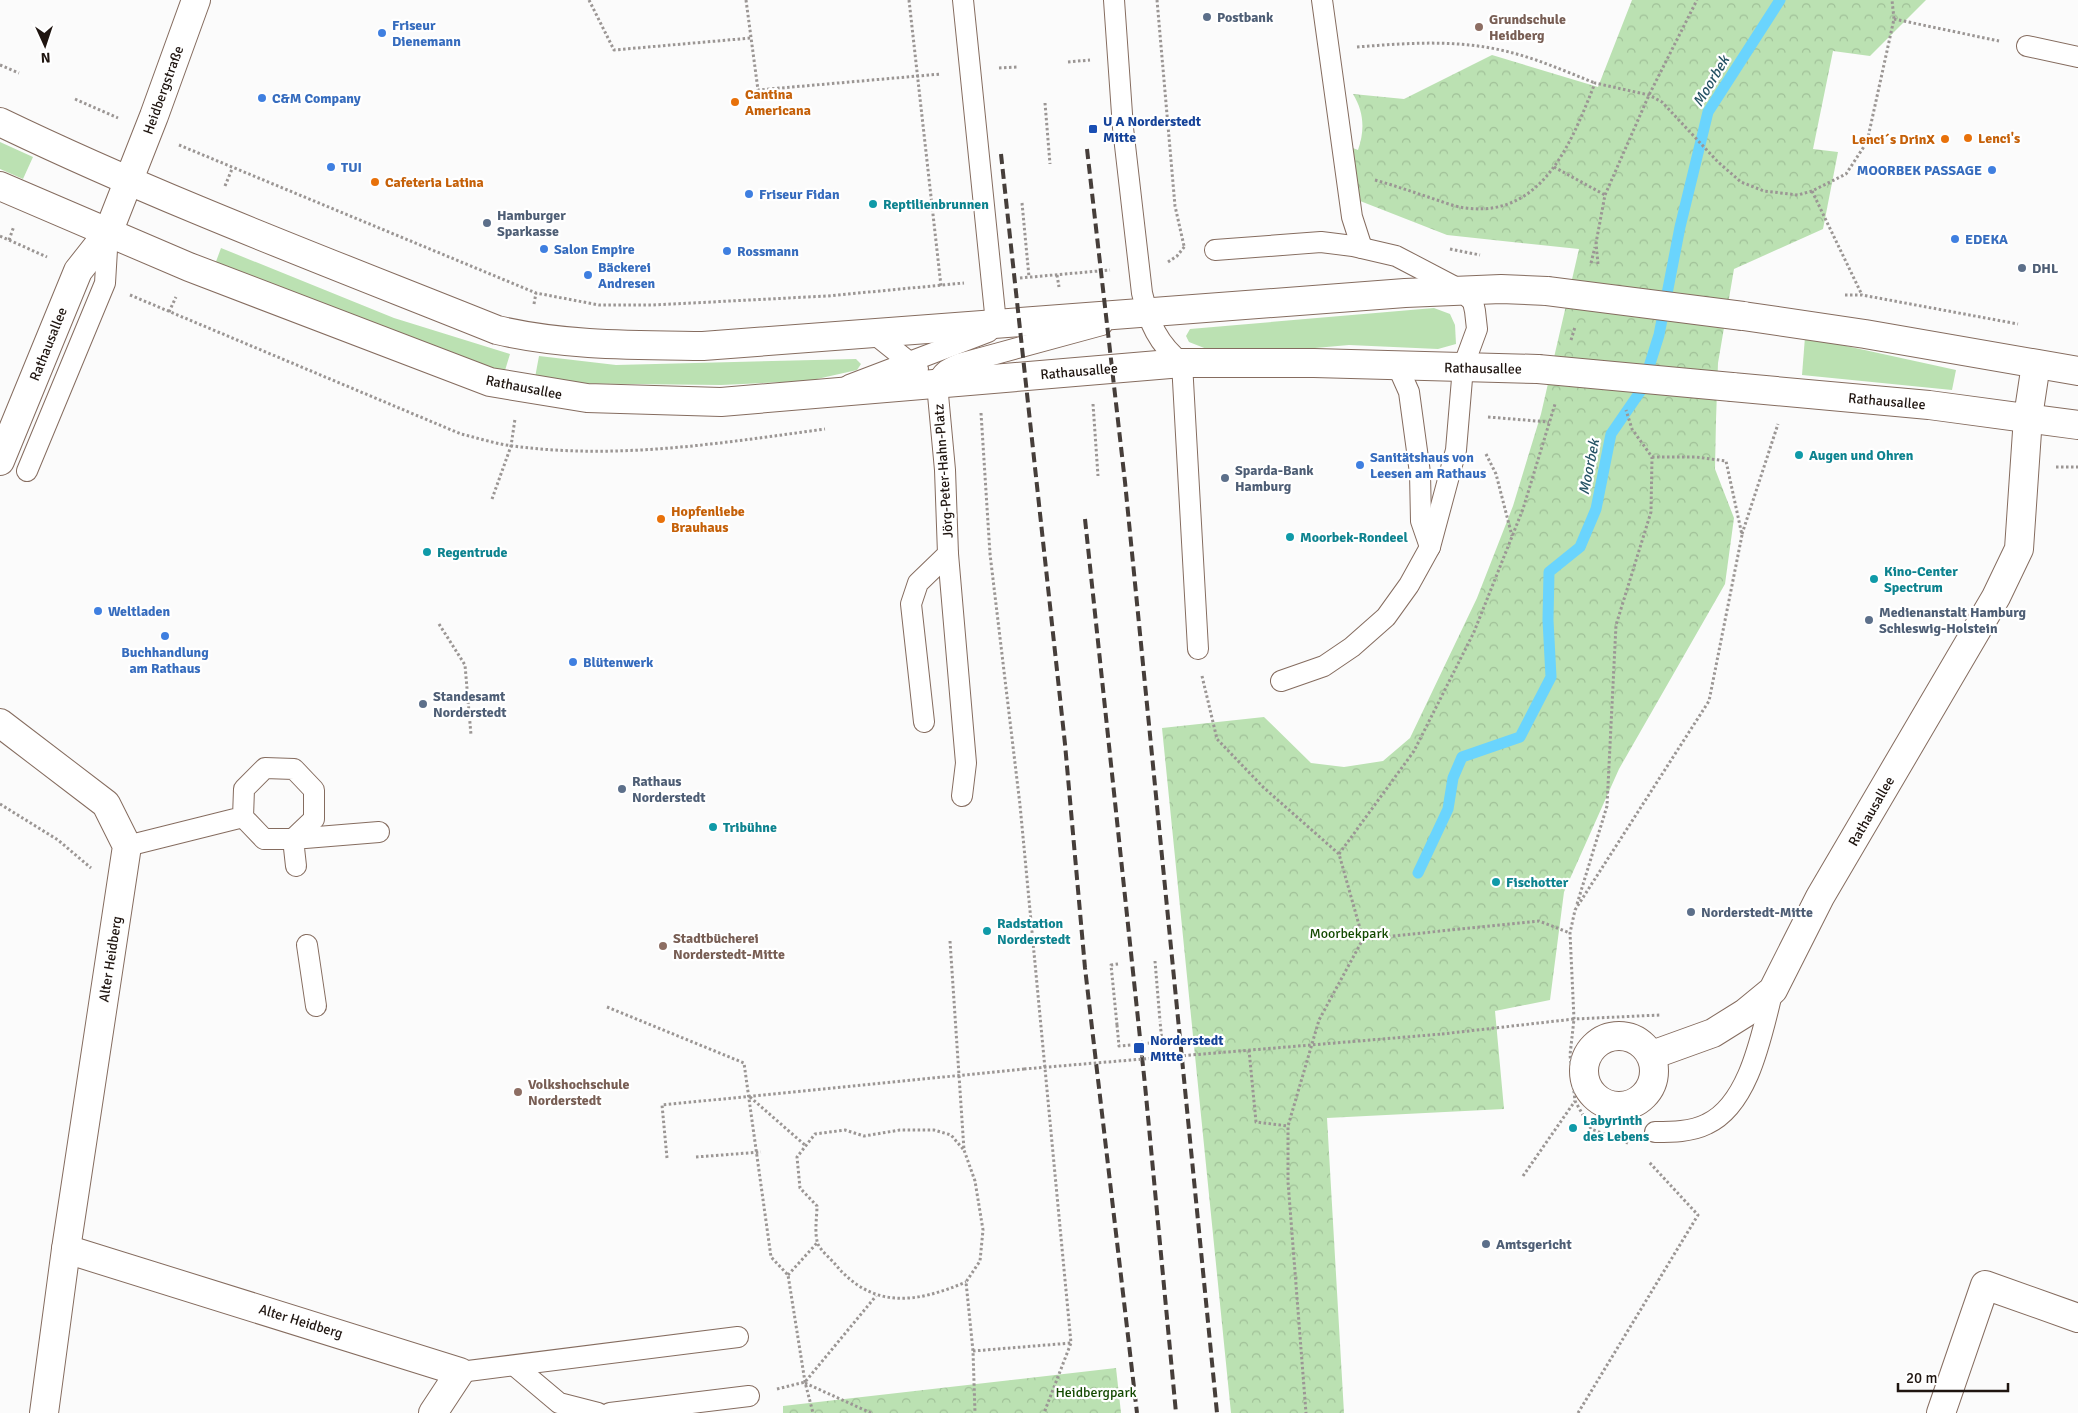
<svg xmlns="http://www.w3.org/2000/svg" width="2078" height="1413" font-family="Signika,sans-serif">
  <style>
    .grass { fill: #bbe1b2 }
    .park { fill: url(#park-crowns) }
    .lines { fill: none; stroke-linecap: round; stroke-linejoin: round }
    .stream { stroke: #6ad4fd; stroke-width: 11 }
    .service-casing { stroke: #856c5f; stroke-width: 22 }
    .minor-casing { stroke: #856c5f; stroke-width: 30 }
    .secondary-casing { stroke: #856c5f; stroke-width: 30 }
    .path { stroke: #9b9694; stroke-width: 3; stroke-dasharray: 2.5 2.5; stroke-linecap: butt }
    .service { stroke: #fff; stroke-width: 20 }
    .minor { stroke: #fff; stroke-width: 28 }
    .secondary { stroke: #fff; stroke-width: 28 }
    .rail { stroke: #463e3a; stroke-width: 4; stroke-dasharray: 10 5; stroke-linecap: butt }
    .secondary-bridge-casing { stroke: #856c5f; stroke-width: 30; stroke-linecap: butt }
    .path-bridge { stroke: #9b9694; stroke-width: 3; stroke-dasharray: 2.5 2.5; stroke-linecap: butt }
    .secondary-bridge { stroke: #fff; stroke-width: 28 }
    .service-dot { fill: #5c6f8a; stroke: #fff; stroke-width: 2 }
    .education-dot { fill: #8d6e63; stroke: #fff; stroke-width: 2 }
    .shop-dot { fill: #3f7fe0; stroke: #fff; stroke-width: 2 }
    .food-dot { fill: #e8710a; stroke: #fff; stroke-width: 2 }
    .transit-dot { fill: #1a4fb4; stroke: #fff; stroke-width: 2 }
    .culture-dot { fill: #0f9aa8; stroke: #fff; stroke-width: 2 }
    .labels { text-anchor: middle; stroke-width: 4.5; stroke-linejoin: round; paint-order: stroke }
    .service-label { font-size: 14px; font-weight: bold; fill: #4e5e75; stroke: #fff; text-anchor: start }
    .education-label { font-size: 14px; font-weight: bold; fill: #785e54; stroke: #fff; text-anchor: start }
    .shop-label { font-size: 14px; font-weight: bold; fill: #366cbe; stroke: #fff; text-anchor: start }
    .street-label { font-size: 14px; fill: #1f1510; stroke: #fff }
    .food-label { font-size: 14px; font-weight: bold; fill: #c56008; stroke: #fff; text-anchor: start }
    .transit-label { font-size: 14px; font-weight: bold; fill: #164399; stroke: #fff; text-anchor: start }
    .culture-label { font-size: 14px; font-weight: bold; fill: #0d838f; stroke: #fff; text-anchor: start }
    .park-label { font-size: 14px; fill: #134900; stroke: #fff }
    .water-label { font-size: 15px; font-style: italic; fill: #275466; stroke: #fff }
  </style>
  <defs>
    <pattern id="park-crowns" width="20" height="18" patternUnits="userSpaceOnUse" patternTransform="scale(1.25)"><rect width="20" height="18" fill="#bbe1b2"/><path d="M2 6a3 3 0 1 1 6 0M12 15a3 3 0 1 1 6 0" fill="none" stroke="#a0c098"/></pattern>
  </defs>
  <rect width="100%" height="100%" fill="#fbfbfb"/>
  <g class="grass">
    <polygon points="0,142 33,157 23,179 0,169"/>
    <polygon points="221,248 394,318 510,354 503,377 214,267"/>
    <polygon points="1434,308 1450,314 1455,325 1456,344 1438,349 1349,345 1258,353 1217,353 1189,342 1186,336 1190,329"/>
    <polygon points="1805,337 1956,370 1952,390 1802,375"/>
    <polygon points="539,356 616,365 856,359 861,364 857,370 808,381 721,385 534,383"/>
  </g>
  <g class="park">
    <path d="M1632 0H1926L1870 56 1833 51 1813 149 1838 152 1823 229 1734 269 1718 363 1716 420 1715 469 1734 518 1725 584 1619 769 1564 892 1550 1000 1495 1011 1504 1109 1327 1118 1344 1413H1231L1162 728 1264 717 1311 763 1344 767 1383 761 1410 738 1477 598 1513 506 1541 414 1579 249 1447 235 1355 199 1350 147 1358 150C1365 130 1364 112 1353 94L1404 99 1492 55 1598 87Z"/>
    <polygon points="1116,1368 1121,1413 783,1413 783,1406"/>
  </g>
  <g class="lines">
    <polyline class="stream" points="1418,873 1448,809 1453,778 1462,757 1520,737 1551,677 1548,620 1549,572 1580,547 1596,509 1611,434 1642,389 1659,335 1680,227 1708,112 1780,0"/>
    <g class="service-casing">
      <g id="service">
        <path d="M1114 0 1123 128 1142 293C1149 323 1158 344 1182 363L1198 649"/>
        <polyline points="1322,0 1352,217 1362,248"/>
        <polyline points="2027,46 2078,57"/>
        <polyline points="1215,250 1321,242 1353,246 1396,256 1461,290 1473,302 1475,311 1477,329 1463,367 1456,450 1430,547 1409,585 1386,617 1352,647 1324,666 1281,681"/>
        <polyline points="873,333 918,369"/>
        <polyline points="1397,365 1409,392 1420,473 1421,521 1430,547"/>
        <polyline points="849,385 988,332 996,323 963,0"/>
        <polyline points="27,471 105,283 108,233"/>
        <polyline points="948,554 966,763 962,796"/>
        <path d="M924 722 911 604 918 583 948 554 945 470 937 384C941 372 947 369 959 364L1102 325"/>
        <polyline points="127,846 243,817 244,789 265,768 294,769 314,790 314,819 293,839 264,839 243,817"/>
        <polyline points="296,866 293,839 379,832"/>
        <polyline points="307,945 316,1006"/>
        <path d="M1655 1132C1672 1132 1691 1132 1707 1124 1750 1104 1762 1032 1773 990"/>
        <polyline points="515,1366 559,1403 598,1413"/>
        <polyline points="460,1372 738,1337"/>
        <polyline points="610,1413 749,1396"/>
      </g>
    </g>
    <g class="minor-casing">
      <g id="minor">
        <polyline points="0,461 78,271 108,233 154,116 196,0"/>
        <polyline points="0,723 106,804 127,846 66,1249 44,1413"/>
        <circle cx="1619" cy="1071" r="35"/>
        <polyline points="1652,1055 1713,1033 1745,1013 1773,990 1820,897 1996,597 2019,549 2028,417 2036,364"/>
        <polyline points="66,1249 460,1372 433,1413"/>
        <polyline points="1941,1413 1985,1285 2078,1318"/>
      </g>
    </g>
    <g class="secondary-casing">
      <g id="secondary">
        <path d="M0 122C162 200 330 263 497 330 565 346 634 345 703 346L1405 293 1501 289 1547 291"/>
        <polyline points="0,186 189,267 490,382 587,398 721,402 1182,363 1314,363 1538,369"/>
        <polyline points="1743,316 1865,334 2078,371"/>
        <polyline points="1732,387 1929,405 2078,425"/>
      </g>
    </g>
    <g class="path">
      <polyline points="589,0 614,50 751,38"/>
      <polyline points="746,0 758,90 941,74"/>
      <polyline points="909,0 941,286"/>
      <polyline points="1157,0 1175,206 1184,246"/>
      <polyline points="1894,19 1999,41"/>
      <path d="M1357 47C1408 43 1459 39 1509 52 1538 59 1567 72 1595 83"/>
      <polyline points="1068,62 1090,60"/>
      <polyline points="0,65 19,73"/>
      <polyline points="999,68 1018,67"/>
      <polyline points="75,99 118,118"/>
      <polyline points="1045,103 1050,164"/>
      <polyline points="179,145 536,293 599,305 653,305 827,296 964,283"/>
      <polyline points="1554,167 1605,195"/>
      <path d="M1375 180C1396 186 1416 193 1437 200 1446 203 1456 207 1466 208 1543 218 1572 141 1595 83L1649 95 1662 102 1718 162 1741 182 1764 191 1798 195 1812 191 1846 174 1867 142 1894 19 1892 0"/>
      <polyline points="225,186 232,169"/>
      <polyline points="1812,191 1862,295"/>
      <polyline points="1022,203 1029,277"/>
      <polyline points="0,236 47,257"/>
      <polyline points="9,240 14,226"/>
      <polyline points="1450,249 1480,255"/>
      <polyline points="1168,262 1177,256 1185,246"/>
      <polyline points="1591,263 1595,247"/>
      <polyline points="1598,264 1596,243 1605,195 1649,95 1697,0"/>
      <polyline points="1057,275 1059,287"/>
      <polyline points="1020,278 1110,270"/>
      <path d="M130 295 461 434C478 438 496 444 513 446 618 460 722 443 825 429"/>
      <polyline points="1845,295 1862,295 2018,324"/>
      <polyline points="534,304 536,293"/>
      <polyline points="169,312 176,297"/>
      <polyline points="1571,340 1575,327"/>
      <polyline points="1093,404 1098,476"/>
      <polyline points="981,413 990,554 1020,805 1071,1343 1044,1413"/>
      <polyline points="1488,417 1549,422"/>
      <polyline points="1486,454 1496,474 1512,536"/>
      <polyline points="1652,457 1696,457 1726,461 1742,535 1709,701 1575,910 1570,933 1574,1019 1660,1015"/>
      <polyline points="2056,467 2078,467"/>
      <polyline points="492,499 511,446 515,419"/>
      <polyline points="1742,534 1778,424"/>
      <polyline points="439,624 465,665 471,735"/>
      <polyline points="1202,676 1217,739 1263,787 1339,854 1363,939 1319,1020 1288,1126 1288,1182 1306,1413"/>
      <polyline points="0,804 58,840 91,868"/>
      <polyline points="1339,854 1414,751 1474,632 1523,509 1555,404"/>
      <polyline points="1577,904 1607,806 1616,625 1651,512 1652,457 1632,429 1626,410"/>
      <polyline points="1363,939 1539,921 1570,933"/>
      <polyline points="950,941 964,1150 975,1181 983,1230 980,1261 966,1282 973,1351 975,1413"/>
      <polyline points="1155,961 1160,1021"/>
      <polyline points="607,1007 744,1063 771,1257 788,1275 805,1382 813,1413"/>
      <polyline points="1117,1025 1111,965 1118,964"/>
      <polyline points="1442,1034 1574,1019 1570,1055 1575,1101 1591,1129 1628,1143"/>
      <polyline points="1249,1050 1256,1122 1288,1126"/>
      <polyline points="750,1097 806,1146"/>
      <path d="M963 1149 951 1135 934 1130H900L864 1136 845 1130 815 1134 797 1157 800 1188 817 1206C817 1216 814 1234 818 1244 821 1251 830 1258 835 1264 873 1310 916 1303 966 1282"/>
      <polyline points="696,1157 761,1152"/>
      <polyline points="667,1158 662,1105 1024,1069"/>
      <polyline points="1523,1176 1575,1101"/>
      <polyline points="788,1275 817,1243"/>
      <polyline points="973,1351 1071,1343"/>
      <polyline points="805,1383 871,1413"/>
      <polyline points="777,1389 805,1382 876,1296"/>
      <polyline points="1578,1413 1698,1215 1649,1162"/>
    </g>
    <use href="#service" class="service"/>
    <use href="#minor" class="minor"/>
    <use href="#secondary" class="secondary"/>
    <g class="rail">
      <polyline points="1087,149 1125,482 1217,1413"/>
      <polyline points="1001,154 1065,744 1085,968 1137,1413"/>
      <polyline points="1085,519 1145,1085 1176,1413"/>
    </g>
    <g class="secondary-bridge-casing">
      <g id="secondary-bridge">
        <polyline points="1547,291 1743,316"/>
        <polyline points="1538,369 1732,387"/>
      </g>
    </g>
    <g class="path-bridge">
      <polyline points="1117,1025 1119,1046 1162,1042 1160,1021"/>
      <polyline points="1140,1045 1142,1059"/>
      <polyline points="1024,1069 1442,1034"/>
    </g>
    <use href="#secondary-bridge" class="secondary-bridge"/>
  </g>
  <g class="service-dot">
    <circle cx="1207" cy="17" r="5"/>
    <circle cx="487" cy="223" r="5"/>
    <circle cx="2022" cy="268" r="5"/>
    <circle cx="1225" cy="478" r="5"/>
    <circle cx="1869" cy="620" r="5"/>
    <circle cx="423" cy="704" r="5"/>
    <circle cx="622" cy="789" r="5"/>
    <circle cx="1691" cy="912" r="5"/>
    <circle cx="1486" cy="1244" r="5"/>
  </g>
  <g class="education-dot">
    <circle cx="1479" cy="27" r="5"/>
    <circle cx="663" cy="946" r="5"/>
    <circle cx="518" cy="1092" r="5"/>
  </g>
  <g class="shop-dot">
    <circle cx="382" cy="33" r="5"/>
    <circle cx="262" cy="98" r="5"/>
    <circle cx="331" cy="167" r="5"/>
    <circle cx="1992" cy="170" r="5"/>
    <circle cx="749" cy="194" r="5"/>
    <circle cx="1955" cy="239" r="5"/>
    <circle cx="544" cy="249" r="5"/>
    <circle cx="727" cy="251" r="5"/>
    <circle cx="588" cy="275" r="5"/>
    <circle cx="1360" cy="465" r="5"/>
    <circle cx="98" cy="611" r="5"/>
    <circle cx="165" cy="636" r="5"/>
    <circle cx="573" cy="662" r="5"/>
  </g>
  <g class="food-dot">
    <circle cx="735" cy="102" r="5"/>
    <circle cx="1968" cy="138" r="5"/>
    <circle cx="1945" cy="139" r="5"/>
    <circle cx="375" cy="182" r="5"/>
    <circle cx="661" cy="519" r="5"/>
  </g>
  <g class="transit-dot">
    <rect x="1088" y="124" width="10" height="10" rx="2.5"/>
    <rect x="1133" y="1042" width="12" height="12" rx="2.5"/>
  </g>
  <g class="culture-dot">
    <circle cx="873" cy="204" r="5"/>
    <circle cx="1799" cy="455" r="5"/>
    <circle cx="1290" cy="537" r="5"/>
    <circle cx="427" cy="552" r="5"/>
    <circle cx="1874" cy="579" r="5"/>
    <circle cx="713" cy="827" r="5"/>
    <circle cx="1496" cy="882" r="5"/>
    <circle cx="987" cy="931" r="5"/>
    <circle cx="1573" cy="1128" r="5"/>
  </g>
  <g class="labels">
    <g class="service-label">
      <text x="1217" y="22">Postbank</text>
      <text x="497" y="220">Hamburger<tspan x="497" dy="16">Sparkasse</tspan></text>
      <text x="2032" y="273">DHL</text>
      <text x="1235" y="475">Sparda-Bank<tspan x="1235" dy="16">Hamburg</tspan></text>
      <text x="1879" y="617">Medienanstalt Hamburg<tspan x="1879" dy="16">Schleswig-Holstein</tspan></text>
      <text x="433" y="701">Standesamt<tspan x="433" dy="16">Norderstedt</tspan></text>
      <text x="632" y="786">Rathaus<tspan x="632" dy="16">Norderstedt</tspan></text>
      <text x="1701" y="917">Norderstedt-Mitte</text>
      <text x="1496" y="1249">Amtsgericht</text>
    </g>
    <g class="education-label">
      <text x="1489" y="24">Grundschule<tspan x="1489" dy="16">Heidberg</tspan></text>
      <text x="673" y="943">Stadtbücherei<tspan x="673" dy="16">Norderstedt-Mitte</tspan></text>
      <text x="528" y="1089">Volkshochschule<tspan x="528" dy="16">Norderstedt</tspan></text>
    </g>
    <g class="shop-label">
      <text x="392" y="30">Friseur<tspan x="392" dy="16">Dienemann</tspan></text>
      <text x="272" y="103">C&amp;M Company</text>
      <text x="341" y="172">TUI</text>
      <text x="1982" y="175" text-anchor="end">MOORBEK PASSAGE</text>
      <text x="759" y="199">Friseur Fidan</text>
      <text x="1965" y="244">EDEKA</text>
      <text x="554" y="254">Salon Empire</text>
      <text x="737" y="256">Rossmann</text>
      <text x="598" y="272">Bäckerei<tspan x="598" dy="16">Andresen</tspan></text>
      <text x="1370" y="462">Sanitätshaus von<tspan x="1370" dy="16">Leesen am Rathaus</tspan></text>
      <text x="108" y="616">Weltladen</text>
      <text x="165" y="657" text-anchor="middle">Buchhandlung<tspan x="165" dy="16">am Rathaus</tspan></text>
      <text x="583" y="667">Blütenwerk</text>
    </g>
    <g class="street-label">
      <text transform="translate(163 90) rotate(-70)" y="5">Heidbergstraße</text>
      <text transform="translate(48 344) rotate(-68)" y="5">Rathausallee</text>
      <text transform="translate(1483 368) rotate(1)" y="5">Rathausallee</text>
      <text transform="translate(1079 371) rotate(-5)" y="5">Rathausallee</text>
      <text transform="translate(524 387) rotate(11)" y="5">Rathausallee</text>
      <text transform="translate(1887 401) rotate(5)" y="5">Rathausallee</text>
      <text transform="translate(943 471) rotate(-94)" y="5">Jörg-Peter-Hahn-Platz</text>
      <text transform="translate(1871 811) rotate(-60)" y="5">Rathausallee</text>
      <text transform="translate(110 959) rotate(-81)" y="5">Alter Heidberg</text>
      <text transform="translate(301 1321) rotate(17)" y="5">Alter Heidberg</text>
    </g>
    <g class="food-label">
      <text x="745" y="99">Cantina<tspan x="745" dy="16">Americana</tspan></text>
      <text x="1978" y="143">Lenci's</text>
      <text x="1935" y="144" text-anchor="end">Lenci´s DrinX</text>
      <text x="385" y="187">Cafeteria Latina</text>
      <text x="671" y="516">Hopfenliebe<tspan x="671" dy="16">Brauhaus</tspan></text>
    </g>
    <g class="transit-label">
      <text x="1103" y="126">U A Norderstedt<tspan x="1103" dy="16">Mitte</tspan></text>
      <text x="1150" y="1045">Norderstedt<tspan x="1150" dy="16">Mitte</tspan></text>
    </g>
    <g class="culture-label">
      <text x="883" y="209">Reptilienbrunnen</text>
      <text x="1809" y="460">Augen und Ohren</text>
      <text x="1300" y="542">Moorbek-Rondeel</text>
      <text x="437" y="557">Regentrude</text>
      <text x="1884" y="576">Kino-Center<tspan x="1884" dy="16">Spectrum</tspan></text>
      <text x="723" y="832">Tribühne</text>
      <text x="1506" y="887">Fischotter</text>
      <text x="997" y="928">Radstation<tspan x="997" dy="16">Norderstedt</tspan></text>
      <text x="1583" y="1125">Labyrinth<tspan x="1583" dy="16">des Lebens</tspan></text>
    </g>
    <g class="park-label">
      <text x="1349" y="938">Moorbekpark</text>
      <text x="1096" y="1397">Heidbergpark</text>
    </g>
    <g class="water-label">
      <text transform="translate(1711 81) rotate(-59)" y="5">Moorbek</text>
      <text transform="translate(1589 467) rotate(-79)" y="5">Moorbek</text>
    </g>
  </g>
  <g transform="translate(45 45) rotate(177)" stroke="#ffffff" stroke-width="4" paint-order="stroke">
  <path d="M0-4L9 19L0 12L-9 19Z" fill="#1f1510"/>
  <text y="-8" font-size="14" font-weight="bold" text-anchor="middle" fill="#1f1510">N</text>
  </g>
  <path d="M1898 1383v8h110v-8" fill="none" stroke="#1f1510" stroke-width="2.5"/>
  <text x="1906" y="1383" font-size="15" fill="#1f1510" stroke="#ffffff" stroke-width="4" paint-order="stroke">20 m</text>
</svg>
